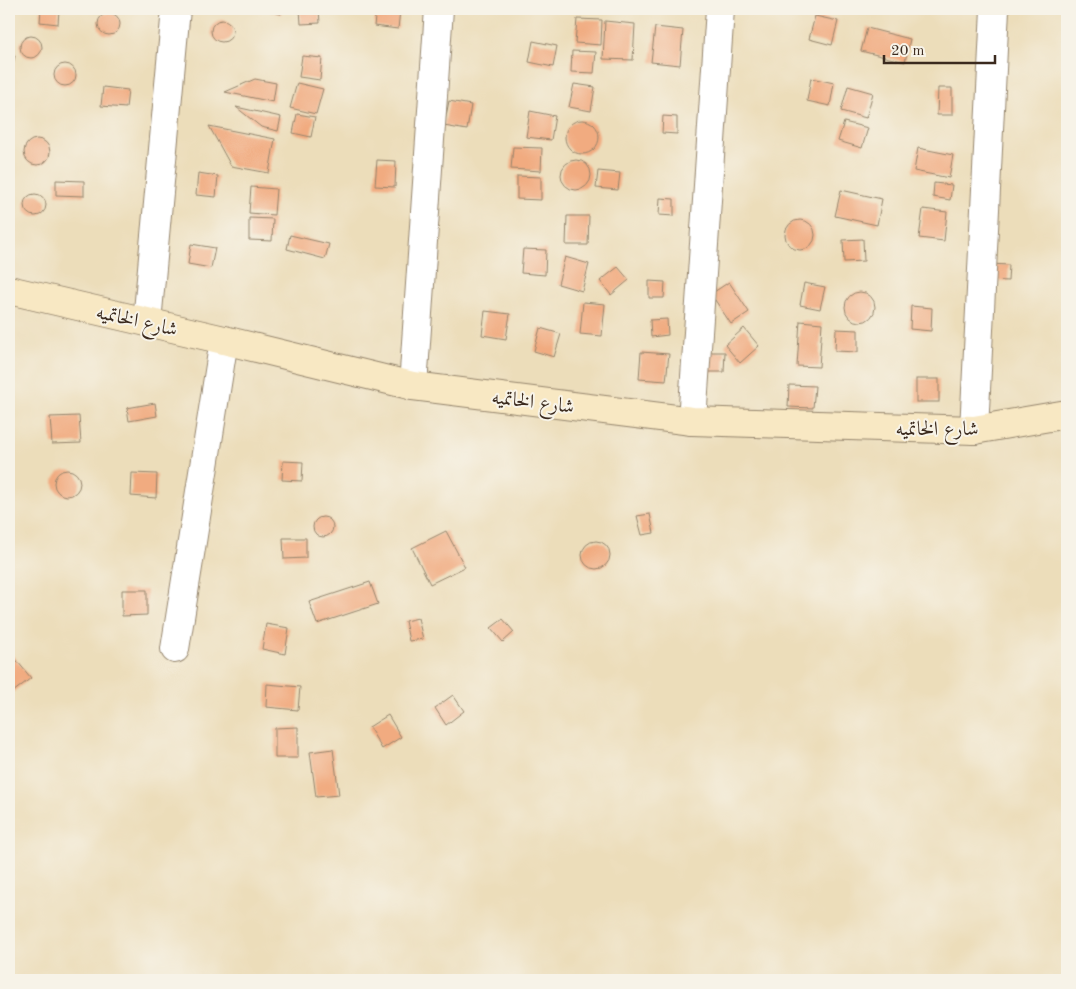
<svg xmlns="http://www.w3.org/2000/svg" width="1076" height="989" font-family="'Old Standard TT',Amiri,serif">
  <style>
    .building { fill: #f1ab80 }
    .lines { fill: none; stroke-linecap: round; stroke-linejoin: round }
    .street-casing { stroke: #94846c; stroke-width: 30 }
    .secondary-casing { stroke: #94846c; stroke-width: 30 }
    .street { stroke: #fff; stroke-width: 28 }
    .secondary { stroke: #f8e8c3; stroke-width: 28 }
    .labels { text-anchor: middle; stroke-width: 4; stroke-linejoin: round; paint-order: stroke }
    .street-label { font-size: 20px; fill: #3b2a1e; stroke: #f7f3e8 }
  </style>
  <rect width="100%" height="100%" fill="#f7f3e8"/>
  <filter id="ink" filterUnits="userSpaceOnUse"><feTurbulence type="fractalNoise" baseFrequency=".02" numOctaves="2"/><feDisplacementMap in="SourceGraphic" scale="10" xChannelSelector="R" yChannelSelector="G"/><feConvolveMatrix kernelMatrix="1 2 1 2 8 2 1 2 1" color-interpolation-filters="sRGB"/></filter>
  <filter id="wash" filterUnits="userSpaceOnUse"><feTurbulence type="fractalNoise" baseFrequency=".0096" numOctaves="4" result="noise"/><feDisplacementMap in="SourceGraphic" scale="20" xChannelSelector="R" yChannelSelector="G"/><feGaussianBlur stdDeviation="1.12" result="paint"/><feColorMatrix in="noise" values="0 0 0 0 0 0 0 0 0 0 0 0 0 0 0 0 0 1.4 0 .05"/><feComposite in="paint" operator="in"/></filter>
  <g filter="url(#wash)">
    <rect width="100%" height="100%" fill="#ecddba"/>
    <g id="blocks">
      <g class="building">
        <polygon points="41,9 59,10 58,24 40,22"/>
        <polygon points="261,9 282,9 281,14"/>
        <polygon points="300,9 319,9 320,23 301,24"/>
        <polygon points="376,9 400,10 398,29 374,26"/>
        <circle cx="109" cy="24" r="11"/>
        <polygon points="815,16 838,21 832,45 809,39"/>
        <polygon points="577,19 602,20 601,45 575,43"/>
        <circle cx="222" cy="31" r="11"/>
        <polygon points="605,21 635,24 633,60 603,59"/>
        <polygon points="655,27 683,30 680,65 651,62"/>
        <polygon points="867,28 910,39 905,62 861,51"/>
        <circle cx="31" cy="47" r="11"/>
        <polygon points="533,41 557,46 553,67 529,62"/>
        <polygon points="572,51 596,52 594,73 571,72"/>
        <polygon points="9,54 15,56 11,72 9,71"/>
        <polygon points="302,56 322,58 320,80 299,77"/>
        <circle cx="65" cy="75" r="11"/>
        <polygon points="811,78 834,83 830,106 807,101"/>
        <polygon points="255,79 276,83 273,102 225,92"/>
        <polygon points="297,83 323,89 316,114 290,108"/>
        <polygon points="574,84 595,87 591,111 569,107"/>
        <polygon points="848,86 873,93 866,118 841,111"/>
        <polygon points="103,87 128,90 126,108 101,106"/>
        <polygon points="938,88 952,88 952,115 937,115"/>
        <polygon points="449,101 471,105 467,130 444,126"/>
        <polygon points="236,107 281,117 278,131 261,127"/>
        <polygon points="530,111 555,116 551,140 526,137"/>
        <polygon points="297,114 315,117 311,137 293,133"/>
        <polygon points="663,116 677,117 677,134 662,133"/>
        <circle cx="582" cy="137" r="17"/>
        <polygon points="844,122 868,128 862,148 838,141"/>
        <polygon points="209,126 275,139 269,173 231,166"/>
        <circle cx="37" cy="152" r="13"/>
        <polygon points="513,147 542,148 541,171 511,169"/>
        <polygon points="918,148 953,155 949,178 914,171"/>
        <circle cx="576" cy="175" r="15"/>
        <polygon points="377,160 396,161 395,187 375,186"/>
        <polygon points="598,171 620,173 618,190 596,188"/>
        <polygon points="198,173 218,176 216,197 196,195"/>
        <polygon points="517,176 541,177 541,200 517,199"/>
        <polygon points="56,180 84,181 84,196 56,195"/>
        <polygon points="934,183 952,185 950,200 933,197"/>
        <polygon points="251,187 276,189 274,215 249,213"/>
        <polygon points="841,190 882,199 877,225 835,216"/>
        <circle cx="35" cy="205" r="11"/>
        <polygon points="660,198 674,199 674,216 659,215"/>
        <polygon points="923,209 947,212 944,241 919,238"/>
        <polygon points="567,216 589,216 588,245 566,245"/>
        <polygon points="249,218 273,219 272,241 249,240"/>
        <circle cx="800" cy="235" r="15"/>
        <polygon points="290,235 329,244 325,259 287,249"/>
        <polygon points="863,239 864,261 844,262 843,240"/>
        <polygon points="191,244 215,248 211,268 188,264"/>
        <polygon points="523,249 546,250 545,275 521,273"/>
        <polygon points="565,257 589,264 582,291 558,284"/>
        <polygon points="989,264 1009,265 1008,281 989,280"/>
        <polygon points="618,267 629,280 611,295 600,281"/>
        <polygon points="649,281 665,282 664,298 649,298"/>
        <polygon points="729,282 749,312 731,324 711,294"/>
        <polygon points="804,283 825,287 820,309 800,305"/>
        <circle cx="860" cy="307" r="15"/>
        <polygon points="583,302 605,304 602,336 580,334"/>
        <polygon points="911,306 932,308 931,331 910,329"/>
        <polygon points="485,311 510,314 506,339 482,335"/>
        <polygon points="667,319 668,335 651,337 650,320"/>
        <polygon points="800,321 822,323 819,367 797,366"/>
        <polygon points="540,328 561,334 554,357 534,351"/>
        <polygon points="744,328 759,346 740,363 725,345"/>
        <polygon points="836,329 858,330 858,352 835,351"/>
        <polygon points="641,352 669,354 666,381 639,379"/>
        <polygon points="704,352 725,352 724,372 703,372"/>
        <rect x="916" y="379" width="23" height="23"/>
        <polygon points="789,385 815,386 813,408 788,407"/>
        <polygon points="155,403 157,416 129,421 127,408"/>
        <polygon points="79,416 81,443 52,444 50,417"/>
        <polygon points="283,461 303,462 302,481 282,480"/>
        <circle cx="67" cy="483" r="13"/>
        <polygon points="132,473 157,474 156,498 131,496"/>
        <polygon points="650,514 654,533 642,535 637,516"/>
        <circle cx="323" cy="527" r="10"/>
        <polygon points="446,531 465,567 430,584 412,548"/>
        <polygon points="283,538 306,538 306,558 284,559"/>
        <circle cx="596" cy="555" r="14"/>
        <polygon points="370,582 378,604 317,624 309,602"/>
        <polygon points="122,590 147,590 147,615 122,616"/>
        <polygon points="418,618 423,639 409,641 405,621"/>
        <polygon points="503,619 514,632 503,642 491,628"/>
        <polygon points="266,624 289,628 285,654 262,649"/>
        <polygon points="13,656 31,678 13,692 9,686 9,659"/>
        <polygon points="267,684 300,687 298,710 266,707"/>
        <polygon points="453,695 464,711 446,725 435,708"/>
        <polygon points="388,715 401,737 382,749 369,727"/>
        <polygon points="298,727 298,758 275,758 275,728"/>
        <polygon points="333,749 339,795 316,797 310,752"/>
      </g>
    </g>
  </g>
  <g filter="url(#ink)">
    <use href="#blocks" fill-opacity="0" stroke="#94846c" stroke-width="1"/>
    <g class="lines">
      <g class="street-casing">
        <g id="street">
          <polyline points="147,322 176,9"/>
          <polyline points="413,386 439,9"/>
          <polyline points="692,421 720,9"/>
          <polyline points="974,430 995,9"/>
          <polyline points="175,649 224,340"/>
        </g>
      </g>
      <g class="secondary-casing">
        <polyline id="secondary" points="9,290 224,340 413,386 692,421 974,430 1067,414"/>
      </g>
      <use href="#street" class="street"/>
      <use href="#secondary" class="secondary"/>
    </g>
  </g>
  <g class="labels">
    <g class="street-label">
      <text transform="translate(137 320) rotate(13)" y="7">شارع الخاتميه</text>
      <text transform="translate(533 401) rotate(7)" y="7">شارع الخاتميه</text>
      <text x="937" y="435">شارع الخاتميه</text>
    </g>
  </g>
  <rect width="1076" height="989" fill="none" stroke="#f7f3e8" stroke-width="30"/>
  <path d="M884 55v8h111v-8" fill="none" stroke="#3b2a1e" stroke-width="2.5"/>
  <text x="891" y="55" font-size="15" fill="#3b2a1e" stroke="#f7f3e8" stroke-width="4" paint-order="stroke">20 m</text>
</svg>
